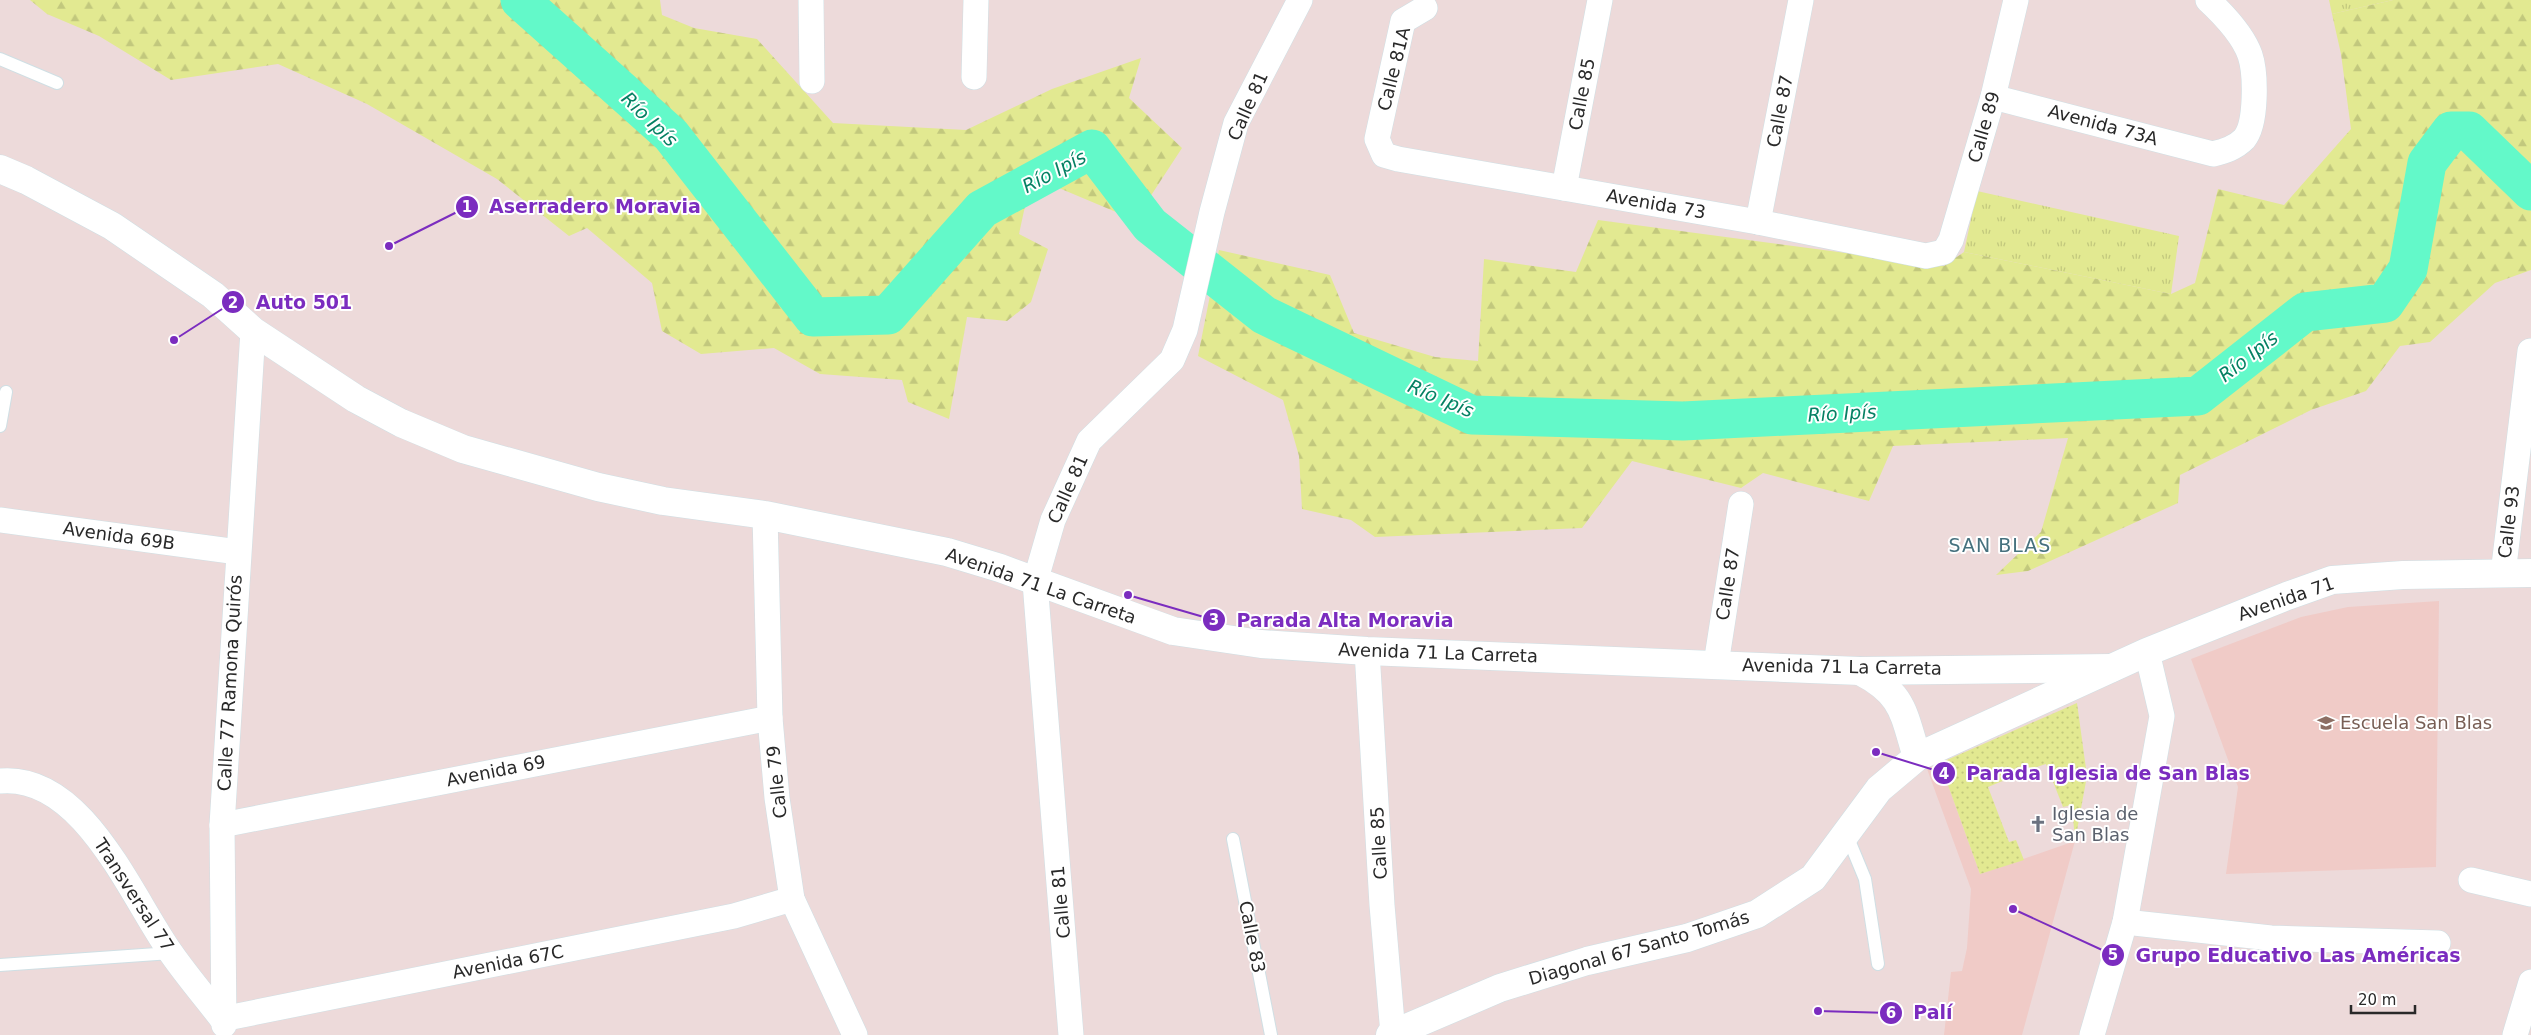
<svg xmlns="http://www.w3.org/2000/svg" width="2531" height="1035" font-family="'DejaVu Sans',sans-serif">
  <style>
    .education { fill: #f0cbc7 }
    .grass { fill: url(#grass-tufts) }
    .forest { fill: url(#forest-firs) }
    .garden { fill: url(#garden-dots) }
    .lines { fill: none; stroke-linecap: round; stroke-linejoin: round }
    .river { stroke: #63f9c9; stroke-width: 39 }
    .service-casing { stroke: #cfdfe4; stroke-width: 14 }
    .minor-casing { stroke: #cfdfe4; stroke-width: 26 }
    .tertiary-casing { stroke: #cfdfe4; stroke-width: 29 }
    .secondary-casing { stroke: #cfdfe4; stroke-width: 29 }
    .service { stroke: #fff; stroke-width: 12 }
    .minor { stroke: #fff; stroke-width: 25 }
    .tertiary { stroke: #fff; stroke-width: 28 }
    .secondary { stroke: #fff; stroke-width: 28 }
    .labels { text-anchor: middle; stroke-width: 4; stroke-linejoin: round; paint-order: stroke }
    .street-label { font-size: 18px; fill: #292929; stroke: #fff }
    .education-label { font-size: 18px; fill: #785e54; stroke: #fff; text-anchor: start }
    .worship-label { font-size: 18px; fill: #5b616d; stroke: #fff; text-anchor: start }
    .water-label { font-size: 19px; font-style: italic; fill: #058063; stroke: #fff }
    .neighbourhood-label { font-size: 19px; letter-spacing: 1px; fill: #46717e; stroke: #fff }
    .leader { fill: none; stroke: #7b2cbf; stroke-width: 2 }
    .callout-dot { fill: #7b2cbf; stroke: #fff; stroke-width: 2 }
    .mark-label { font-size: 15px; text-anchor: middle; font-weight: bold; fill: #fff }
    .callout-label { font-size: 19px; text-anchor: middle; font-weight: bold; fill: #7b2cbf; stroke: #fff; stroke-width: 4; stroke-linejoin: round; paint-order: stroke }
  </style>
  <defs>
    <pattern id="grass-tufts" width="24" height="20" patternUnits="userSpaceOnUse" patternTransform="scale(1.25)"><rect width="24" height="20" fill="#e2e991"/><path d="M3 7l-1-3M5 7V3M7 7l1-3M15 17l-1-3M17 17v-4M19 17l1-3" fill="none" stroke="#c2c87d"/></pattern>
    <pattern id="forest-firs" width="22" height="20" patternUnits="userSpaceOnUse" patternTransform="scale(1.25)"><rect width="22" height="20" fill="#e2e991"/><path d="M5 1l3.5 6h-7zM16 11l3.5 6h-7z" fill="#c2c87d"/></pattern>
    <pattern id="garden-dots" width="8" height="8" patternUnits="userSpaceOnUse" patternTransform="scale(1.25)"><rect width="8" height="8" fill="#e2e991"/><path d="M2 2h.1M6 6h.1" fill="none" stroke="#c2c87d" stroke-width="1.8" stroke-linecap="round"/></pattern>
  </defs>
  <rect width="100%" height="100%" fill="#eddada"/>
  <g class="education">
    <polygon points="2439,601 2436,867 2226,874 2238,787 2191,659 2301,617 2348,607"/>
    <polygon points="1940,763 1980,874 2075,841 2022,1035 1944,1035 1951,972 1962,971 1967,948 1971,889 1927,769"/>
  </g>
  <g class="grass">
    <polygon points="2329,0 2393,0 2332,14"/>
    <polygon points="1977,191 2179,236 2171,294 1964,252"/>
  </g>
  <g class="forest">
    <polygon points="30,0 660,0 662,15 694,28 757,39 833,123 966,130 1052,89 1141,58 1129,98 1182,148 1135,220 1047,183 1027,197 1019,234 1048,249 1031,302 1007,321 967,317 949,419 908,402 902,380 820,374 774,348 701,354 662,331 652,283 587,228 569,236 497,179 367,104 278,64 171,80 99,36 47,14"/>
    <polygon points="2393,0 2531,0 2531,270 2495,283 2430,342 2400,346 2366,391 2311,410 2180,475 2178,503 2028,571 1996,575 2041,532 2068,438 1893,446 1869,501 1763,473 1741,488 1632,461 1582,528 1375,537 1351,520 1302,509 1299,456 1283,400 1198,356 1219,250 1330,275 1354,333 1435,357 1478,361 1484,259 1576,272 1598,220 1944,266 1964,252 2171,294 2195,283 2218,189 2284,205 2351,129 2341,54 2332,14"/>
  </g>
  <polygon class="garden" points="2077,703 2087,776 2075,841 2072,805 2063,807 2046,764 2030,769 2027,764 2003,773 2005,780 1988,787 2009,842 2016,840 2024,860 1980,874 1940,763"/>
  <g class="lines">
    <polyline class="river" points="520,0 671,135 813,317 888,315 982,209 1092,149 1150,225 1264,315 1472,415 1683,421 2198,396 2305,312 2385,303 2408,269 2427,163 2451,131 2469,131 2531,191"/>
    <g class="service-casing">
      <g id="service">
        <polyline points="0,59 57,83"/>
        <polyline points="0,426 6,392"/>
        <polyline points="1846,833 1865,879 1878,964"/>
        <polyline points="1233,839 1271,1035"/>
        <polyline points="0,965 171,953"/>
      </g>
    </g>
    <g class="minor-casing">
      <g id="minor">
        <polyline points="811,0 812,81"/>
        <polyline points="1425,8 1403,21 1377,139 1384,155 1398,159 1758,222 1926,256 1944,252 1951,240 1993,97 2016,0"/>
        <polyline points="974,77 976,0"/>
        <path d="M1993 97 2213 154C2225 151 2235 148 2244 139 2257 124 2256 73 2250 55 2243 35 2223 14 2208 0"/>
        <polyline points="1564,188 1600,0"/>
        <polyline points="1758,222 1801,0"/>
        <polyline points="765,515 770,718 777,798 792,899 855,1035"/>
        <polyline points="0,520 238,552"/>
        <polyline points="2503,574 2530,351"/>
        <polyline points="1367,651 1382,905 1393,1034"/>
        <polyline points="1716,664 1741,504"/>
        <path d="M0 781C83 773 131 897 171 953 187 976 205 997 222 1019L734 916 792 899"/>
        <polyline points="222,825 770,718"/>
        <polyline points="2471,880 2531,894"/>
        <polyline points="2125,922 2271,938 2438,943"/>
        <polyline points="224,1025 222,825 253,331"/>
        <polyline points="1071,1035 1035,582 1053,520 1089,441 1172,360 1185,330 1212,212 1236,123 1300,0"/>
        <polyline points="2092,1035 2125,922 2162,716 2147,652"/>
        <polyline points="2515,1035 2531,982"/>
      </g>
    </g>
    <g class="tertiary-casing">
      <g id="tertiary">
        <polyline points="0,169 26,180 112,226 213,295 253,331 356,399 401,423 463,449 598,487 663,501 765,515 947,552 1000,568 1173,631 1261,644 1367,651 1860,671 2111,668"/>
        <path d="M1860 671C1904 694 1903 712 1917 757"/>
      </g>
    </g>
    <g class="secondary-casing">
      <polyline id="secondary" points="1390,1035 1500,988 1587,961 1687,938 1757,914 1813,878 1879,789 1917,757 2147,652 2287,596 2332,580 2403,575 2531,573"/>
    </g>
    <use href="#service" class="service"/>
    <use href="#minor" class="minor"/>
    <use href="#tertiary" class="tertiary"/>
    <use href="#secondary" class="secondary"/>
  </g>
  <defs>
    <g id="school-bare" transform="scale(1.35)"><path d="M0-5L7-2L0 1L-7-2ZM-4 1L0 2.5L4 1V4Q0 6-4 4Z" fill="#8d6e63" stroke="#fff" stroke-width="2.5" paint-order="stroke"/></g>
    <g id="church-bare" transform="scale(1.35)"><path d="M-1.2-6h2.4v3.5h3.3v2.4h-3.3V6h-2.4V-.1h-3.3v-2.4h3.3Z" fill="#6b7280" stroke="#fff" stroke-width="2.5" paint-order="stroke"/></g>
  </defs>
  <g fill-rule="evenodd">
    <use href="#school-bare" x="2326" y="723"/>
    <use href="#church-bare" x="2038" y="824"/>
  </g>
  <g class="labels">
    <g class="street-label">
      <text transform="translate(1394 69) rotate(-76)" y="6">Calle 81A</text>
      <text transform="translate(1582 94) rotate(-79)" y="6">Calle 85</text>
      <text transform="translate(1248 106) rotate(-66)" y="6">Calle 81</text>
      <text transform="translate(1780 111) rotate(-79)" y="6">Calle 87</text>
      <text transform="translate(2103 125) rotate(15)" y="6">Avenida 73A</text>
      <text transform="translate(1984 127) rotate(-74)" y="6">Calle 89</text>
      <text transform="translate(1656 204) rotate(10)" y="6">Avenida 73</text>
      <text transform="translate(1068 489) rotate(-66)" y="6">Calle 81</text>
      <text transform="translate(2509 522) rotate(-83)" y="6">Calle 93</text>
      <text transform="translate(119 536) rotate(8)" y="6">Avenida 69B</text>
      <text transform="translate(1728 584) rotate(-81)" y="6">Calle 87</text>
      <text transform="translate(1041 586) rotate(19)" y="6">Avenida 71 La Carreta</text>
      <text transform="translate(2286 599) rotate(-19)" y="6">Avenida 71</text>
      <text transform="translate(1438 653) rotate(2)" y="6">Avenida 71 La Carreta</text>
      <text transform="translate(1842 667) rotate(1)" y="6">Avenida 71 La Carreta</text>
      <text transform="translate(230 683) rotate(-87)" y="6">Calle 77 Ramona Quirós</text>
      <text transform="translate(496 771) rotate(-11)" y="6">Avenida 69</text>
      <text transform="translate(777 782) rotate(-96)" y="6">Calle 79</text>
      <text transform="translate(1379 843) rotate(-93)" y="6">Calle 85</text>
      <text transform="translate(134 895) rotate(57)" y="6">Transversal 77</text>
      <text transform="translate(1061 902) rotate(-95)" y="6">Calle 81</text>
      <text transform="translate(1252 937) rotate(79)" y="6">Calle 83</text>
      <text transform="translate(1639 948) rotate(-16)" y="6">Diagonal 67 Santo Tomás</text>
      <text transform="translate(508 962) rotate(-11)" y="6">Avenida 67C</text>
    </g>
    <g class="education-label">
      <text x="2340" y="729">Escuela San Blas</text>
    </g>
    <g class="worship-label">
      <text x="2052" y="820">Iglesia de<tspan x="2052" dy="21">San Blas</tspan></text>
    </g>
    <g class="water-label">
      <text transform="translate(650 119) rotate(44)" y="7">Río Ipís</text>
      <text transform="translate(1054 171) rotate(-28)" y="7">Río Ipís</text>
      <text transform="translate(2248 356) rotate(-38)" y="7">Río Ipís</text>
      <text transform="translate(1441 398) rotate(23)" y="7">Río Ipís</text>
      <text transform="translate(1842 413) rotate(-3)" y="7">Río Ipís</text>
    </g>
    <g class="neighbourhood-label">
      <text x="2000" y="552">SAN BLAS</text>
    </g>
  </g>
  <path class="leader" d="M389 246L467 207M174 340L233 302M1128 595L1214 620M1876 752L1944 773M2013 909L2113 955M1818 1011L1891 1013"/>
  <g class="callout-dot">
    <circle cx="389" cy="246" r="5"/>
    <circle cx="174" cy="340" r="5"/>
    <circle cx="1128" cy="595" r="5"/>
    <circle cx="1876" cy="752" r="5"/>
    <circle cx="2013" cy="909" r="5"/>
    <circle cx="1818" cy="1011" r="5"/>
    <circle cx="467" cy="207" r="12"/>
    <circle cx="233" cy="302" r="12"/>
    <circle cx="1214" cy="620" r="12"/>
    <circle cx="1944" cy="773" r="12"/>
    <circle cx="2113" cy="955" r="12"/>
    <circle cx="1891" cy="1013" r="12"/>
  </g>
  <g class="mark-label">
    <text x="467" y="212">1</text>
    <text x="233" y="308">2</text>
    <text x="1214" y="625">3</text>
    <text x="1944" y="779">4</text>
    <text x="2113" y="960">5</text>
    <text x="1891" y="1018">6</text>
  </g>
  <g class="callout-label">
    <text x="595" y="213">Aserradero Moravia</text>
    <text x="304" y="309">Auto 501</text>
    <text x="1345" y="627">Parada Alta Moravia</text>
    <text x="2108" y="780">Parada Iglesia de San Blas</text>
    <text x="2298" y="962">Grupo Educativo Las Américas</text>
    <text x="1933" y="1019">Palí</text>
  </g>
  <path d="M2351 1005v8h64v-8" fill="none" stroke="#292929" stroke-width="2.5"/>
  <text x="2358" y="1005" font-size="15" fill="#292929" stroke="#ffffff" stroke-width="4" paint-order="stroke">20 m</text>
</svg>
